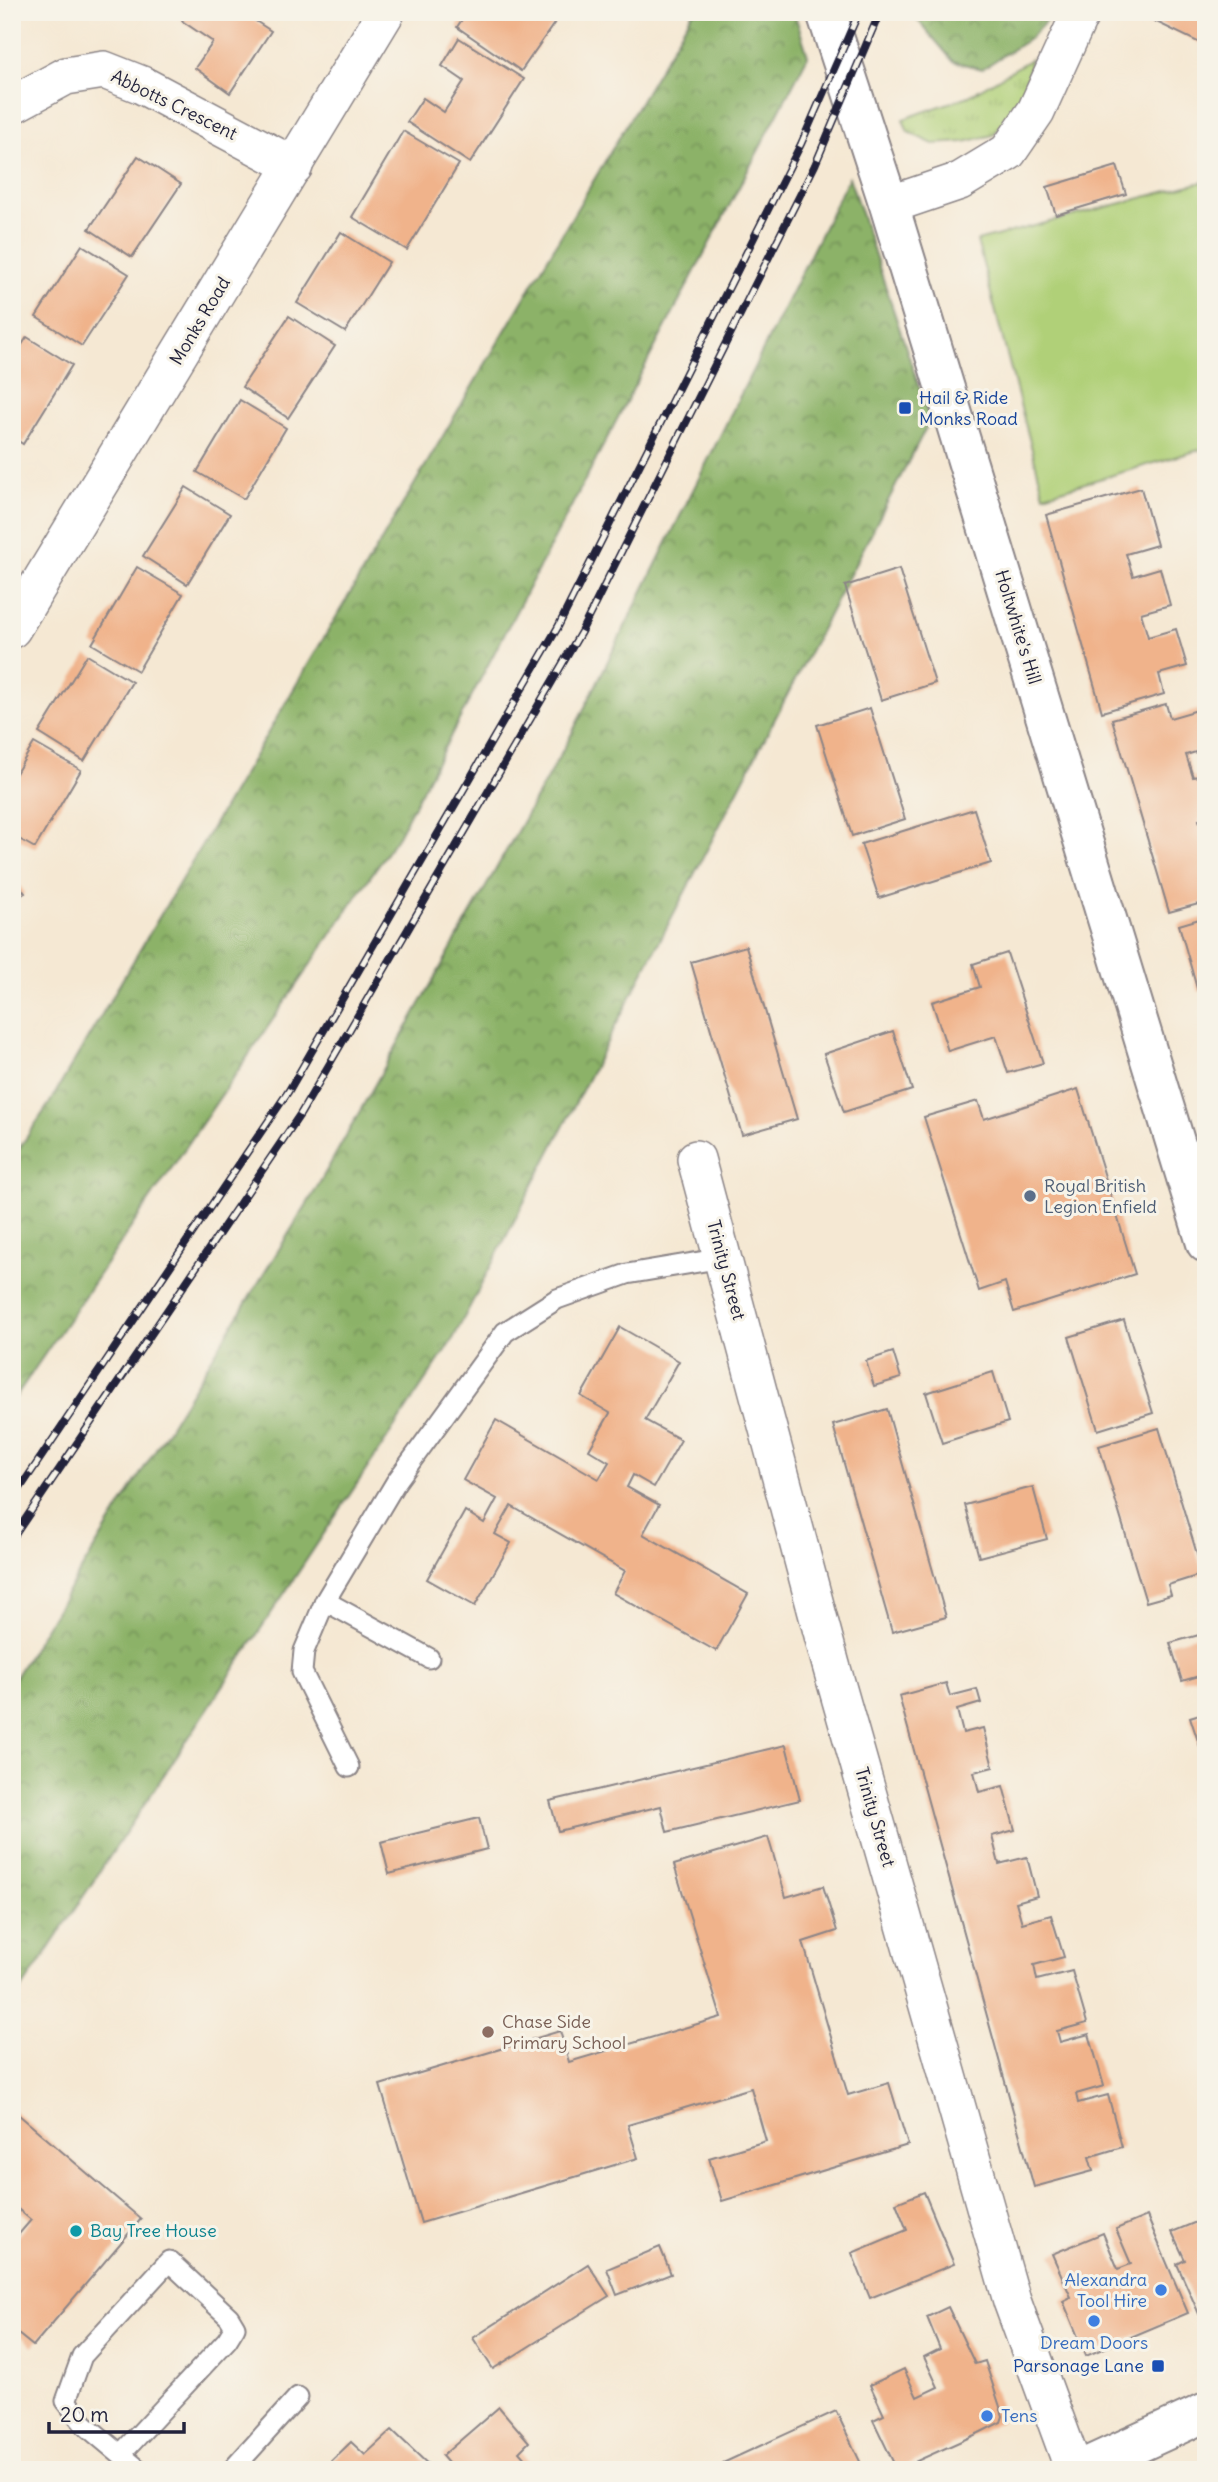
<svg xmlns="http://www.w3.org/2000/svg" width="1218" height="2482" font-family="Delius,sans-serif">
  <style>
    .grass { fill: url(#grass-tufts); stroke: #69795a; stroke-width: 2 }
    .forest { fill: url(#forest-crowns); stroke: #576a52; stroke-width: 2 }
    .pitch { fill: #b0d078; stroke: #69795a; stroke-width: 2 }
    .building { fill: #f0b38b }
    .lines { fill: none; stroke-linecap: round; stroke-linejoin: round }
    .service-casing { stroke: #8c8587; stroke-width: 23 }
    .minor-casing { stroke: #8c8587; stroke-width: 40 }
    .tertiary-casing { stroke: #8c8587; stroke-width: 42 }
    .service { stroke: #fff; stroke-width: 19 }
    .minor { stroke: #fff; stroke-width: 37 }
    .tertiary { stroke: #fff; stroke-width: 38 }
    .rail-casing { stroke: #22223b; stroke-width: 8 }
    .rail { stroke: #f7f3e8; stroke-width: 5; stroke-dasharray: 16; stroke-linecap: butt }
    .transit-dot { fill: #1a4fb4; stroke: #f7f3e8; stroke-width: 2.5 }
    .service-dot { fill: #5c6f8a; stroke: #f7f3e8; stroke-width: 2.5 }
    .education-dot { fill: #8d6e63; stroke: #f7f3e8; stroke-width: 2.5 }
    .culture-dot { fill: #0f9aa8; stroke: #f7f3e8; stroke-width: 2.5 }
    .shop-dot { fill: #3f7fe0; stroke: #f7f3e8; stroke-width: 2.5 }
    .labels { text-anchor: middle; stroke-width: 6; stroke-linejoin: round; paint-order: stroke }
    .street-label { font-size: 18px; fill: #22223b; stroke: #f7f3e8 }
    .transit-label { font-size: 18px; fill: #164399; stroke: #f7f3e8; text-anchor: start }
    .service-label { font-size: 18px; fill: #4e5e75; stroke: #f7f3e8; text-anchor: start }
    .education-label { font-size: 18px; fill: #785e54; stroke: #f7f3e8; text-anchor: start }
    .culture-label { font-size: 18px; fill: #0d838f; stroke: #f7f3e8; text-anchor: start }
    .shop-label { font-size: 18px; fill: #366cbe; stroke: #f7f3e8; text-anchor: end }
  </style>
  <defs>
    <pattern id="grass-tufts" width="24" height="20" patternUnits="userSpaceOnUse" patternTransform="scale(1.75)"><rect width="24" height="20" fill="#b0d078"/><path d="M3 7l-1-3M5 7V3M7 7l1-3M15 17l-1-3M17 17v-4M19 17l1-3" fill="none" stroke="#97b269"/></pattern>
    <pattern id="forest-crowns" width="20" height="18" patternUnits="userSpaceOnUse" patternTransform="scale(1.75)"><rect width="20" height="18" fill="#8cb268"/><path d="M2 6a3 3 0 1 1 6 0M12 15a3 3 0 1 1 6 0" fill="none" stroke="#729057"/></pattern>
  </defs>
  <rect width="100%" height="100%" fill="#f7f3e8"/>
  <filter id="ink" filterUnits="userSpaceOnUse"><feTurbulence type="fractalNoise" baseFrequency=".0143" numOctaves="2"/><feDisplacementMap in="SourceGraphic" scale="14" xChannelSelector="R" yChannelSelector="G"/><feConvolveMatrix kernelMatrix="1 2 1 2 8 2 1 2 1" color-interpolation-filters="sRGB"/></filter>
  <filter id="wash" filterUnits="userSpaceOnUse"><feTurbulence type="fractalNoise" baseFrequency=".00686" numOctaves="4" result="noise"/><feDisplacementMap in="SourceGraphic" scale="28" xChannelSelector="R" yChannelSelector="G"/><feGaussianBlur stdDeviation="1.57" result="paint"/><feColorMatrix in="noise" values="0 0 0 0 0 0 0 0 0 0 0 0 0 0 0 0 0 1.4 0 .05"/><feComposite in="paint" operator="in"/></filter>
  <g filter="url(#wash)">
    <rect width="100%" height="100%" fill="#f5e8d3"/>
    <polygon class="grass" points="1031,59 1021,102 993,135 964,142 933,144 908,132 903,119 969,96"/>
    <g class="forest">
      <polygon points="693,12 794,12 808,56 398,836 12,1402 12,1159 49,1104"/>
      <polygon points="918,12 1055,12 1029,39 982,69 953,61 916,18"/>
      <polygon points="849,177 930,420 453,1339 12,2004 12,1682 315,1191 569,739"/>
    </g>
    <polygon class="pitch" points="1206,181 1206,448 1044,495 977,241"/>
    <g id="blocks">
      <g class="building">
        <polygon points="188,12 254,12 251,18 271,31 230,93 195,68 213,42 182,21"/>
        <polygon points="467,12 562,12 521,71 457,27"/>
        <polygon points="1148,12 1206,12 1206,46 1146,17"/>
        <polygon points="459,38 524,79 470,163 407,122 423,98 444,112 464,81 442,66"/>
        <polygon points="403,131 459,164 407,250 352,217"/>
        <polygon points="138,156 181,184 132,257 89,229"/>
        <polygon points="1117,166 1126,194 1056,215 1047,187"/>
        <polygon points="341,232 389,262 345,332 297,303"/>
        <polygon points="82,245 129,274 82,346 36,317"/>
        <polygon points="289,316 335,346 288,418 242,387"/>
        <polygon points="27,337 72,365 23,444 12,437 12,360"/>
        <polygon points="240,400 286,428 244,499 197,472"/>
        <polygon points="186,487 230,514 187,584 143,556"/>
        <polygon points="1141,488 1157,545 1126,554 1133,576 1160,568 1170,605 1141,613 1148,637 1176,629 1187,666 1159,674 1164,694 1102,712 1046,515"/>
        <polygon points="137,567 183,594 138,671 92,644"/>
        <polygon points="899,569 935,683 881,700 845,586"/>
        <polygon points="87,655 132,682 84,761 39,733"/>
        <polygon points="1166,704 1170,718 1201,709 1206,727 1206,749 1186,755 1193,777 1206,774 1206,818 1199,820 1206,842 1206,902 1169,912 1112,719"/>
        <polygon points="870,708 905,819 852,836 817,725"/>
        <polygon points="34,743 81,770 35,848 12,835 12,780"/>
        <polygon points="974,809 991,863 879,898 861,844"/>
        <polygon points="12,875 25,893 12,901"/>
        <polygon points="1206,917 1206,989 1198,992 1179,925"/>
        <polygon points="746,946 797,1119 742,1135 691,962"/>
        <polygon points="1007,953 1043,1063 1008,1073 996,1036 948,1051 932,1002 980,987 973,964"/>
        <polygon points="893,1031 912,1090 844,1112 824,1054"/>
        <polygon points="1078,1089 1135,1274 1014,1312 1005,1282 979,1291 924,1117 978,1101 984,1119"/>
        <polygon points="1124,1320 1153,1413 1098,1430 1069,1337"/>
        <polygon points="620,1327 679,1361 645,1420 681,1440 654,1487 633,1475 627,1487 659,1505 643,1534 748,1594 716,1651 613,1593 625,1571 511,1506 495,1534 511,1543 475,1606 427,1579 465,1511 484,1523 497,1499 463,1480 496,1420 599,1479 609,1462 589,1450 610,1413 581,1396"/>
        <polygon points="893,1352 901,1378 874,1386 866,1361"/>
        <polygon points="993,1372 1008,1422 942,1443 926,1393"/>
        <polygon points="887,1409 946,1617 892,1632 833,1425"/>
        <polygon points="1159,1428 1203,1574 1168,1585 1171,1595 1146,1602 1099,1446"/>
        <polygon points="1033,1487 1047,1539 979,1557 965,1505"/>
        <polygon points="1206,1633 1206,1674 1182,1681 1170,1643"/>
        <polygon points="946,1683 950,1696 977,1689 981,1703 957,1710 963,1733 983,1728 993,1767 974,1772 979,1792 1003,1786 1015,1830 992,1836 999,1864 1027,1857 1037,1896 1016,1902 1022,1923 1051,1915 1064,1957 1034,1965 1037,1980 1072,1971 1087,2023 1057,2031 1060,2042 1089,2034 1104,2086 1076,2094 1078,2103 1108,2095 1122,2147 1089,2157 1093,2171 1034,2187 899,1696"/>
        <polygon points="1206,1712 1206,1758 1204,1759 1190,1717"/>
        <polygon points="786,1745 800,1800 667,1832 661,1806 558,1831 550,1801"/>
        <polygon points="479,1818 487,1849 389,1874 381,1842"/>
        <polygon points="768,1837 786,1897 823,1886 837,1931 803,1942 848,2095 889,2083 908,2145 722,2201 709,2158 766,2141 751,2088 628,2125 638,2158 421,2223 380,2085 560,2031 569,2062 721,2017 674,1865"/>
        <polygon points="12,2109 141,2219 33,2346 12,2329 12,2242 31,2220 12,2204"/>
        <polygon points="924,2192 954,2264 870,2298 852,2253 907,2230 896,2203"/>
        <polygon points="1147,2216 1188,2313 1086,2356 1063,2301 1071,2297 1052,2254 1103,2233 1118,2269 1131,2264 1116,2229"/>
        <polygon points="1206,2218 1206,2311 1199,2314 1177,2264 1185,2260 1172,2232"/>
        <polygon points="660,2247 671,2274 617,2295 607,2269"/>
        <polygon points="588,2264 609,2296 493,2369 473,2338"/>
        <polygon points="948,2307 975,2364 985,2361 1003,2416 1001,2422 979,2433 897,2470 873,2420 884,2415 870,2385 904,2369 917,2397 938,2387 924,2357 940,2349 927,2317"/>
        <polygon points="499,2407 529,2442 519,2452 535,2470 454,2470 442,2456"/>
        <polygon points="836,2411 864,2470 727,2470 723,2463"/>
        <polygon points="392,2430 434,2470 322,2470 351,2442 365,2455"/>
      </g>
    </g>
  </g>
  <g filter="url(#ink)">
    <use href="#blocks" fill-opacity="0" stroke="#8c8587" stroke-width="2"/>
    <g class="lines">
      <g class="service-casing">
        <g id="service">
          <polyline points="325,1601 304,1651 302,1672 349,1767"/>
          <polyline points="429,1658 325,1601 396,1482 505,1332 557,1299 627,1274 723,1258"/>
          <polyline points="121,2454 227,2340 235,2327 229,2317 169,2261 82,2356 66,2401 84,2424 139,2470"/>
          <polyline points="232,2470 298,2397"/>
        </g>
      </g>
      <g class="minor-casing">
        <g id="minor">
          <polyline points="12,105 66,76 104,70 142,85 294,166"/>
          <polyline points="889,205 960,181 1008,152 1036,111 1081,12"/>
          <polyline points="12,629 386,12"/>
          <polyline points="696,1159 831,1665 1012,2301 1074,2470"/>
        </g>
      </g>
      <g class="tertiary-casing">
        <g id="tertiary">
          <polyline points="826,12 889,205 1206,1243"/>
          <polyline points="1080,2470 1206,2412"/>
        </g>
      </g>
      <use href="#service" class="service"/>
      <use href="#minor" class="minor"/>
      <use href="#tertiary" class="tertiary"/>
      <g class="rail-casing">
        <g id="rail">
          <polyline points="12,1500 288,1092 558,627 801,144 859,12"/>
          <polyline points="12,1539 301,1113 581,632 815,165 880,12"/>
        </g>
      </g>
      <use href="#rail" class="rail"/>
    </g>
  </g>
  <g class="transit-dot">
    <rect x="898" y="401" width="14" height="14" rx="3.5"/>
    <rect x="1151" y="2359" width="14" height="14" rx="3.5"/>
  </g>
  <circle class="service-dot" cx="1030" cy="1196" r="7"/>
  <circle class="education-dot" cx="488" cy="2032" r="7"/>
  <circle class="culture-dot" cx="76" cy="2231" r="7"/>
  <g class="shop-dot">
    <circle cx="1161" cy="2290" r="7"/>
    <circle cx="1094" cy="2321" r="7"/>
    <circle cx="987" cy="2416" r="7"/>
  </g>
  <g class="labels">
    <g class="street-label">
      <text transform="translate(174 105) rotate(26)" y="6">Abbotts Crescent</text>
      <text transform="translate(200 321) rotate(-59)" y="6">Monks Road</text>
      <text transform="translate(1018 627) rotate(73)" y="6">Holtwhite's Hill</text>
      <text transform="translate(726 1270) rotate(75)" y="6">Trinity Street</text>
      <text transform="translate(875 1817) rotate(74)" y="6">Trinity Street</text>
    </g>
    <g class="transit-label">
      <text x="919" y="404">Hail &amp; Ride<tspan x="919" dy="21">Monks Road</tspan></text>
      <text x="1144" y="2372" text-anchor="end">Parsonage Lane</text>
    </g>
    <g class="service-label">
      <text x="1044" y="1192">Royal British<tspan x="1044" dy="21">Legion Enfield</tspan></text>
    </g>
    <g class="education-label">
      <text x="502" y="2028">Chase Side<tspan x="502" dy="21">Primary School</tspan></text>
    </g>
    <g class="culture-label">
      <text x="90" y="2237">Bay Tree House</text>
    </g>
    <g class="shop-label">
      <text x="1147" y="2286">Alexandra<tspan x="1147" dy="21">Tool Hire</tspan></text>
      <text x="1094" y="2349" text-anchor="middle">Dream Doors</text>
      <text x="1001" y="2422" text-anchor="start">Tens</text>
    </g>
  </g>
  <rect width="1218" height="2482" fill="none" stroke="#f7f3e8" stroke-width="42"/>
  <path d="M49 2422v10h135v-10" fill="none" stroke="#22223b" stroke-width="3.5"/>
  <text x="60" y="2422" font-size="21" fill="#22223b" stroke="#f7f3e8" stroke-width="5" paint-order="stroke">20 m</text>
</svg>
